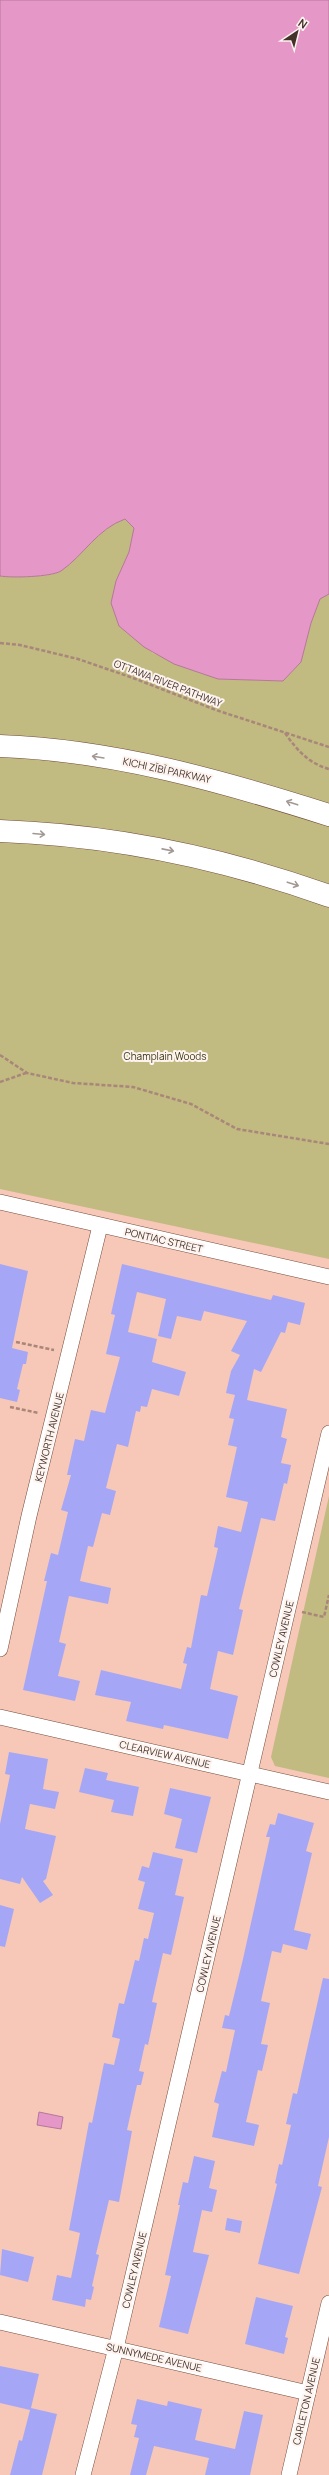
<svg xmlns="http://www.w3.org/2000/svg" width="329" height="2475" font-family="Manrope,sans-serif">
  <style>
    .green { fill: #c1ba81 }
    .water { fill: #e597c8; stroke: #b57899 }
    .building { fill: #a5a7f6 }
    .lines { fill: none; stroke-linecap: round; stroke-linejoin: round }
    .street-casing { stroke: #734c3d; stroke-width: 16 }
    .highway-casing { stroke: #734c3d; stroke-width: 23 }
    .path { stroke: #a9867a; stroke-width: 2.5; stroke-dasharray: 4 2; stroke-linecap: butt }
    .street { stroke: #fff; stroke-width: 15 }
    .highway { stroke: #fff; stroke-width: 22 }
    .oneway { stroke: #a29894 }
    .labels { text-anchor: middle; stroke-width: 4; stroke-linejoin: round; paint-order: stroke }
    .street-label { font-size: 10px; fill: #44312a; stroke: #fdf3ef }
    .park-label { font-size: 10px; fill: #3d3812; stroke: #fdf3ef }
  </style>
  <rect width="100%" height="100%" fill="#f7c8b7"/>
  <g class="green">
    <path d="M125 519 134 528 129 552 116 581 119 626 153 653 218 679 283 681 301 662 311 623 320 598 329 594V1259L0 1189V576C12 577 51 578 61 571 84 554 98 529 125 519Z"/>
    <polygon points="329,1496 329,1778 275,1766 271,1757"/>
  </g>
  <g class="water">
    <path d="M0 0H329V594L320 599 311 623 301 662 283 681 218 679 174 664 144 647 119 626 111 603 116 581 129 552 134 528 125 519C97 529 84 555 61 571 51 577 12 578 0 576Z"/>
    <polygon points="39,2112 63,2117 61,2129 37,2125"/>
  </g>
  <g class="building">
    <polygon points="0,1264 28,1271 12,1348 28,1352 26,1364 23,1364 17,1389 20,1390 17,1402 0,1398"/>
    <polygon points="122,1264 271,1300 273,1295 305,1303 300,1325 288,1322 285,1333 281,1332 261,1372 254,1369 247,1400 287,1409 281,1437 287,1439 281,1463 291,1465 287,1484 284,1483 275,1521 261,1518 239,1609 243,1610 233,1655 218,1651 210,1689 238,1696 228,1739 164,1725 163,1729 126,1721 131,1702 95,1695 101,1670 181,1689 187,1664 183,1663 187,1647 191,1648 201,1595 207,1596 218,1548 214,1547 218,1526 241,1532 248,1502 226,1497 237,1447 228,1445 234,1419 229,1418 235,1395 226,1393 231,1371 240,1355 231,1351 247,1321 204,1311 201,1321 177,1316 171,1339 158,1336 166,1299 137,1292 128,1332 157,1339 152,1362 186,1372 179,1396 152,1389 147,1407 141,1406 140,1412 136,1411 128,1447 117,1444 106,1488 116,1491 110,1515 102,1513 93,1547 88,1546 80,1581 111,1588 108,1604 69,1596 59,1642 66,1644 58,1676 80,1681 75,1701 23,1690 47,1581 44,1581 51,1553 58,1555 68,1512 61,1510 71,1475 67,1475 75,1439 84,1441 91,1410 105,1413 120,1357 106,1354 115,1315 111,1314"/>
    <polygon points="9,1752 48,1759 43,1789 59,1792 55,1809 30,1804 25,1829 56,1836 46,1879 43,1881 53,1895 40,1903 22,1877 20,1884 0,1879 0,1824 10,1775 5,1774"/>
    <polygon points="85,1768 108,1773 106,1780 139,1787 133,1816 111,1812 114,1800 79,1792"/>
    <polygon points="170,1788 211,1797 197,1853 175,1848 182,1819 164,1814"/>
    <polygon points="278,1813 314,1823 306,1851 312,1853 294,1930 311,1934 307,1950 283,1944 281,1953 272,1951 261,2001 270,2003 261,2044 268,2045 262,2071 258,2070 246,2122 259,2125 254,2146 212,2137 219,2104 214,2102 222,2071 226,2072 235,2030 222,2028 225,2015 229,2016 243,1959 270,1837 266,1837 270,1824 275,1825"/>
    <polygon points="153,1852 183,1859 175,1895 184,1897 171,1955 163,1953 152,2002 157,2003 148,2045 145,2044 139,2071 144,2072 141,2085 137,2085 127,2130 132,2131 122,2186 119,2202 109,2200 96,2254 99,2255 92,2286 94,2287 91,2300 86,2299 85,2307 52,2300 57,2275 71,2278 80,2233 69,2230 89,2122 92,2123 104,2063 114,2065 120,2039 112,2037 119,2003 124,2004 135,1960 139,1961 144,1938 148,1939 154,1913 138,1909 145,1882 138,1880 142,1866 149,1868"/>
    <polygon points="0,1905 14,1909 5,1947 0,1946"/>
    <polygon points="323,1978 329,1979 329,2137 318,2186 322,2187 299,2274 258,2264 277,2184 275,2183 279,2164 282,2165 291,2125 286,2124 293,2093 297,2094"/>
    <polygon points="194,2156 215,2161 209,2188 217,2190 212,2212 202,2210 193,2252 209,2255 188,2334 159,2327 171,2276 165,2275 180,2205 178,2205 183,2182 188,2183"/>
    <polygon points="227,2218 242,2221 240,2233 225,2230"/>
    <polygon points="2,2249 34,2257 28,2282 0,2275"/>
    <polygon points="256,2297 293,2306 285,2337 288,2338 284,2354 245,2344"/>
    <polygon points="0,2366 39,2374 31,2408 57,2414 42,2475 10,2475 19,2440 22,2441 30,2410 0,2403"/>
    <polygon points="137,2399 167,2406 168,2401 202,2409 195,2440 235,2449 244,2411 263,2415 250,2475 205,2475 209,2458 154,2446 146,2475 130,2475 139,2438 134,2437 137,2425 131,2424"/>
  </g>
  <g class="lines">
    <g class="street-casing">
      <g id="street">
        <polyline points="0,1202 329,1277"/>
        <polyline points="0,1649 29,1516 100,1226"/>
        <polyline points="0,1717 329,1792"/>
        <polyline points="0,2322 308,2393"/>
        <polyline points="83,2475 116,2348 329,1433"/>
        <polyline points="289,2475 329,2303"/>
      </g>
    </g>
    <g class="highway-casing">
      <g id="highway">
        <path d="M0 746C113 750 222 781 329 815"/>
        <path d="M0 831C113 835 223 858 329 896"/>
      </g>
    </g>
    <g class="path">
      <polyline points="0,643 20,645 78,659 133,678 216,710 329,747"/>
      <path d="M285 733C297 750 308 763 329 769"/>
      <polyline points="0,1055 27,1073 73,1083 133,1087 191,1104 237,1129 329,1144"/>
      <polyline points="0,1082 26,1073"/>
      <polyline points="16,1342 54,1350"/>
      <polyline points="10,1407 39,1413"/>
      <polyline points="302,1612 324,1617 329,1595"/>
    </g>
    <use href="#street" class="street"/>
    <use href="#highway" class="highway"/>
  </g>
  <defs><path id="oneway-shaft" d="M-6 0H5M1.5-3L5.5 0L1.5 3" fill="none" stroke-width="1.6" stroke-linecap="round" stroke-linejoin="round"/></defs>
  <g class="oneway">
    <use href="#oneway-shaft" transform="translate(98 757) rotate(-171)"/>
    <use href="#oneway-shaft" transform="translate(292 803) rotate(-162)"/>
    <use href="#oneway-shaft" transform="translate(39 834) rotate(5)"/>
    <use href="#oneway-shaft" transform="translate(168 850) rotate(11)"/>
    <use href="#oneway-shaft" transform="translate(293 884) rotate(18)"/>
  </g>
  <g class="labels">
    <g class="street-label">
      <text transform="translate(168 683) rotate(21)" y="4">OTTAWA RIVER PATHWAY</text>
      <text transform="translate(167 770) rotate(12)" y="4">KICHI ZĪBĪ PARKWAY</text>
      <text transform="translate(164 1240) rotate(13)" y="4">PONTIAC STREET</text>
      <text transform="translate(49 1437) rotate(-76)" y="4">KEYWORTH AVENUE</text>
      <text transform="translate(281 1639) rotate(-77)" y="4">COWLEY AVENUE</text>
      <text transform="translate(165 1754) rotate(13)" y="4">CLEARVIEW AVENUE</text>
      <text transform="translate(208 1954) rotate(-77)" y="4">COWLEY AVENUE</text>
      <text transform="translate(134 2270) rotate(-77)" y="4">COWLEY AVENUE</text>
      <text transform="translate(154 2357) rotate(13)" y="4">SUNNYMEDE AVENUE</text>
      <text transform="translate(306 2401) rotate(-77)" y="4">CARLETON AVENUE</text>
    </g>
    <g class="park-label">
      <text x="165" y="1060">Champlain Woods</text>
    </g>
  </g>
  <g transform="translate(297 32) rotate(35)" stroke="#fdf3ef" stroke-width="3" paint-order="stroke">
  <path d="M0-3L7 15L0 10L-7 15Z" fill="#44312a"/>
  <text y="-6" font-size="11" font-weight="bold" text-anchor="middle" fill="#44312a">N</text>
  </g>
</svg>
